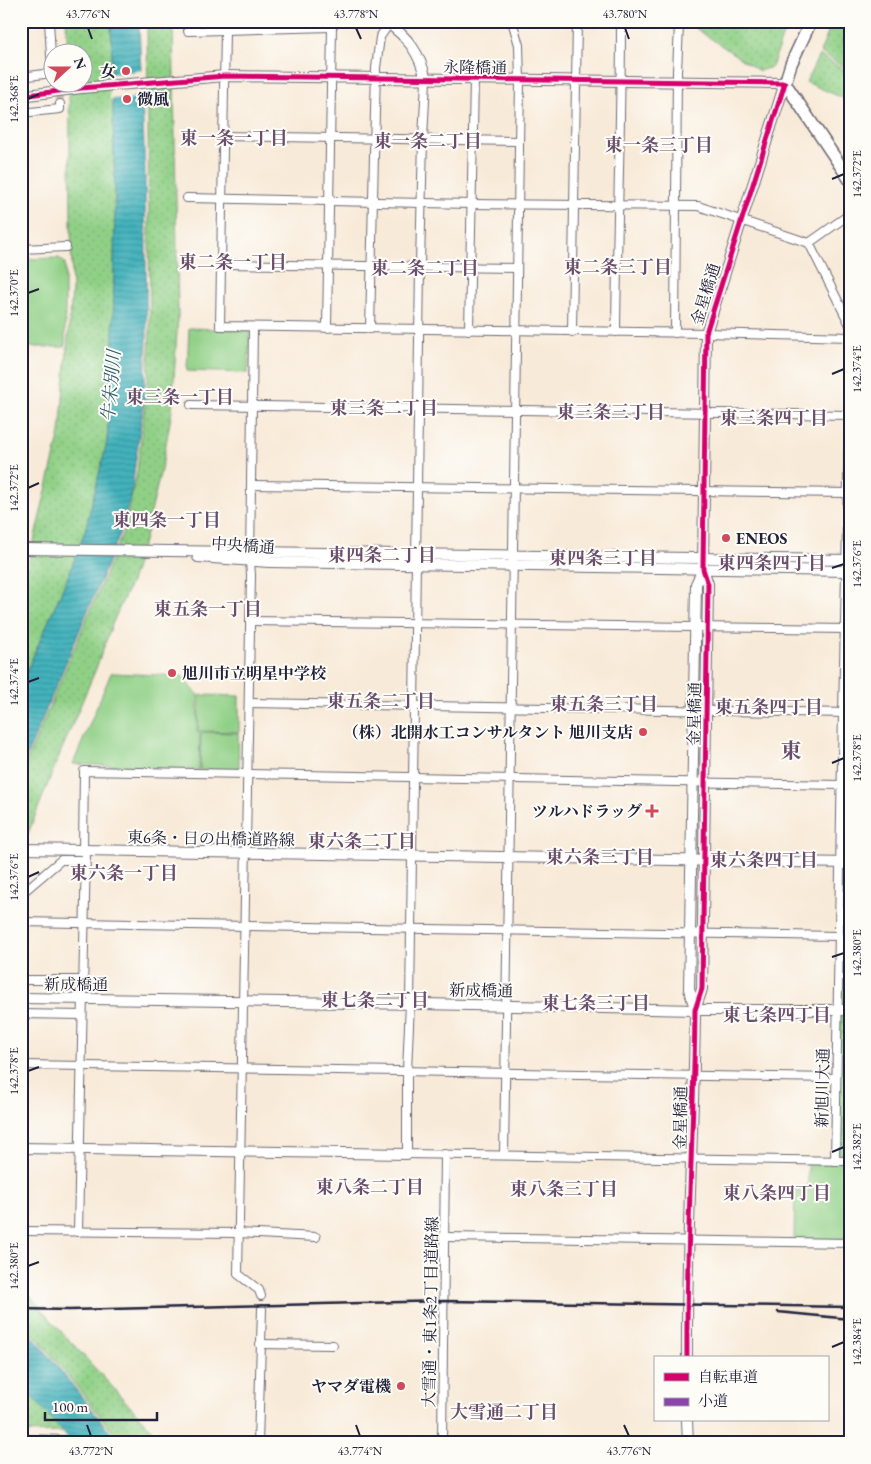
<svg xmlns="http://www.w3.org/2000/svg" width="871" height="1464" font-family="'EB Garamond','Noto Serif JP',serif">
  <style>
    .grass { fill: url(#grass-dots); stroke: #597960 }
    .park { fill: #90d086; stroke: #597960 }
    .water { fill: url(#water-rules); stroke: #326a7c }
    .pier { fill: #f8ead8 }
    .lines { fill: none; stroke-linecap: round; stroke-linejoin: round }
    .minor-tunnel { stroke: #cdc2b9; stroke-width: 8; stroke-dasharray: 8 4; stroke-linecap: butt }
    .minor-casing { stroke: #6d6872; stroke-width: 10 }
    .tertiary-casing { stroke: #6d6872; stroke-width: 12 }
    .secondary-casing { stroke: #6d6872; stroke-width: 14 }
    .trunk-casing { stroke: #6d6872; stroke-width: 16 }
    .minor { stroke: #fff; stroke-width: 8 }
    .tertiary { stroke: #fff; stroke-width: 10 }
    .secondary { stroke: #fff; stroke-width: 11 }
    .trunk { stroke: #fff; stroke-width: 14 }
    .rail { stroke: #22223b; stroke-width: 2.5 }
    .quiet { stroke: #8e44ad; stroke-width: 4; stroke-dasharray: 8 4; stroke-linecap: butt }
    .cycleway-casing { stroke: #fdfcf7; stroke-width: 8 }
    .cycleway { stroke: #d6006c; stroke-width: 5 }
    .ticks { fill: none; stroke: #22223b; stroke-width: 2 }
    .poi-dot { fill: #d1495b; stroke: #fdfcf7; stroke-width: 2 }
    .labels { text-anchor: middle; stroke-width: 4; stroke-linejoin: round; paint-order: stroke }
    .street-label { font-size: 16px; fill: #22223b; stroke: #fdfcf7 }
    .poi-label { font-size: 16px; font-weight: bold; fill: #22223b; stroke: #fdfcf7; text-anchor: end }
    .neighbourhood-label { font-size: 18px; font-weight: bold; fill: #6a4e6d; stroke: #fdfcf7 }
    .water-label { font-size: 18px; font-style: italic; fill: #2f5c6f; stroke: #fdfcf7 }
    .district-label { font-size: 21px; font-weight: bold; fill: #6a4e6d; stroke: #fdfcf7 }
    .neatline { fill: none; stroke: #22223b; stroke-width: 2 }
    .ticks-label { font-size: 12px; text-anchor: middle; fill: #22223b }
  </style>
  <defs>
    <pattern id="grass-dots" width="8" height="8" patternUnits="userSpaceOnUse" patternTransform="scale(1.25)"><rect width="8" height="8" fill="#90d086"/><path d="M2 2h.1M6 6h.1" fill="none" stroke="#7cb275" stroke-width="1.8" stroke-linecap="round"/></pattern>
    <pattern id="water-rules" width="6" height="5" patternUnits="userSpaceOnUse" patternTransform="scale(1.25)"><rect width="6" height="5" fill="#43b2bc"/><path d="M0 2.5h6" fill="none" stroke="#38909a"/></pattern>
  </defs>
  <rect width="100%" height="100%" fill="#fdfcf7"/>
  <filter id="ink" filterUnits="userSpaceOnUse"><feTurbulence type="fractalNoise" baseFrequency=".02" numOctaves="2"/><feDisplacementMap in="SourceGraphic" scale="10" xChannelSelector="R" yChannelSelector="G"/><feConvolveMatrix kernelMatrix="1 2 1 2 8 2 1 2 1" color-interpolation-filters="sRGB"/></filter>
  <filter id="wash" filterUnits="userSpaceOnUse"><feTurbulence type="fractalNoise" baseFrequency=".0096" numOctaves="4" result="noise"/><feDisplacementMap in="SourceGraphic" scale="20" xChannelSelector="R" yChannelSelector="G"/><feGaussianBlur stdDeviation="1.12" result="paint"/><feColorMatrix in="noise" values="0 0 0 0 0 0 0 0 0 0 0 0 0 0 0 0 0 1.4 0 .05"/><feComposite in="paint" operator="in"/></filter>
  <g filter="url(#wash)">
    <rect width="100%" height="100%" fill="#f8ead8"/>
    <g class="grass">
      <polygon points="66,21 111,21 115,197 113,341 107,442 85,531 70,572 21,684 21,582 28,565 60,433 72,291 69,83 82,82 82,52 68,52"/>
      <polygon points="147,21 173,21 178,316 172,410 163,461 145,538 131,582 113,622 95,671 59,756 21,851 21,775 124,530 137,472 148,383 150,329"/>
      <polygon points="685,21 780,21 786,26 772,67 759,71"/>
      <polygon points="833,21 850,21 850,36 843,40 850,53 850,71 820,52"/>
      <polygon points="819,55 850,73 850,110 845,99 806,82"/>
      <polygon points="850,421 850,1161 835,1161"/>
      <polygon points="21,1285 57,1327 164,1443 122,1443 21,1318"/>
      <polygon points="21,1384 64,1432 21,1433"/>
    </g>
    <g class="park">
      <polygon points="59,258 65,263 65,347 21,347 21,259"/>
      <polygon points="189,328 250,330 248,373 187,371"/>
      <polygon points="111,673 182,676 198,695 197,732 200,733 199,770 73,764"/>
      <polygon points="200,695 239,696 239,732 198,731"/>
      <polygon points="201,732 238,733 239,768 236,771 200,770"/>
      <polygon points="808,1161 850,1161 850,1243 794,1243 795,1190 808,1190"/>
    </g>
    <g class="water">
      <polygon points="111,21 139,21 145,171 147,341 144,401 131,495 120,534 21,770 21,684 70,572 85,531 107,442 113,341 115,197"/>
      <polygon points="21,1321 119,1443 73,1443 23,1387 21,1384"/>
    </g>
    <polygon class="pier" points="125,68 130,72 143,70 144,96 131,98 127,102 122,98 110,99 109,74 122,73"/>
  </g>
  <g filter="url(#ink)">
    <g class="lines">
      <polyline class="minor-tunnel" points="59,82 60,104"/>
      <g class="minor-casing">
        <g id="minor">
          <polyline points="49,21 52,73"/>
          <polyline points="673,21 679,25 677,72 675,333"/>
          <polyline points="225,30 220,326 706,333 850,337"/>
          <polyline points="188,31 332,27 336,21"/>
          <polyline points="21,77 52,73"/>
          <polyline points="426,80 423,139 420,266 410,1003 407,1071 407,1154 850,1161"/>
          <polyline points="21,113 60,109 60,104"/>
          <polyline points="223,136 518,141"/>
          <polyline points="187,198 471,204 698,206 809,243 850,325"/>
          <polyline points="809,243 850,214"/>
          <polyline points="21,249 66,247"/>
          <polyline points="220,264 516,268"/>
          <polyline points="253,327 250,561 251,575 238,1274 259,1290 261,1296"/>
          <polyline points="327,328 332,27"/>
          <polyline points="370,329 376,68 380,37 391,21"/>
          <polyline points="469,330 474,80"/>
          <polyline points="572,332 577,21"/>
          <path d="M616 332C617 228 621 125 621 21"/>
          <polyline points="191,405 850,415"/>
          <polyline points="251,485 848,493"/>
          <polyline points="250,621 846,629"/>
          <polyline points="249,703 850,713"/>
          <polyline points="83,850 84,771 841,785"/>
          <polyline points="21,894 61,860 86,860"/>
          <polyline points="21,922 838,936"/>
          <polyline points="21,980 83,980"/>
          <polyline points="21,1014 82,1015"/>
          <polyline points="21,1065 836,1078"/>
          <polyline points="504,1155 520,80 519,45 512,21"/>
          <path d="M835 1161C838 902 845 644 850 385"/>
          <polyline points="21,1231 239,1233 316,1237"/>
          <polyline points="78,1232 86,851"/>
          <polyline points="444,1237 850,1243"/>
          <polyline points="260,1344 333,1345"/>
          <polyline points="258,1443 262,1309"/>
          <polyline points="442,1443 445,1154"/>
        </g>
      </g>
      <g class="tertiary-casing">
        <g id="tertiary">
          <path d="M385 21C408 37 420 53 426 80"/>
          <path d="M21 96 81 88 225 76 785 83 706 333 703 569 708 584 702 989 695 1010C694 1126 686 1242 687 1358"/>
          <polyline points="21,549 850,560"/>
          <polyline points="198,557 269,562 850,571"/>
          <polyline points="22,849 850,863"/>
          <polyline points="21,998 423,1004 695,1010 850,1010"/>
          <polyline points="695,1008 689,989 696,584 703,569"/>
          <polyline points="21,1148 407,1154"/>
          <polyline points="687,1420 688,1443"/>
        </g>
      </g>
      <g class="secondary-casing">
        <polyline id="secondary" points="811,21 791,64 785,83 850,180"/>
      </g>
      <g class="trunk-casing">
        <polyline id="trunk" points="21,1442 67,1443"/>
      </g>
      <use href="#minor" class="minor"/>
      <use href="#tertiary" class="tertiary"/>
      <use href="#secondary" class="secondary"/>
      <use href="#trunk" class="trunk"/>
      <g class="rail">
        <polyline points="21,1309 69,1310 444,1301 850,1307"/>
        <polyline points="778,1312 850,1319"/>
      </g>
      <g class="quiet">
        <polyline points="848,495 850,496"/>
        <polyline points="846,629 850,629"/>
      </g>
      <g class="cycleway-casing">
        <path id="cycleway" d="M21 96 81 88 225 76 785 83 706 333 703 569 708 584 702 989 695 1010C694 1126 686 1242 687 1358"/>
      </g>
      <use href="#cycleway" class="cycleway"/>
    </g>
  </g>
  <path class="ticks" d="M88 28 92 39M356 28 361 39M625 28 629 39M28 99 39 94M832 179 844 174M28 293 39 289M832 374 844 369M28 488 39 483M832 568 844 564M28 682 39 678M832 763 844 758M28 877 39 872M832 957 844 953M28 1071 39 1067M832 1152 844 1147M28 1266 39 1262M832 1347 844 1342M87 1425 91 1436M356 1425 360 1436M624 1425 629 1436"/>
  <g class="poi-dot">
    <circle cx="126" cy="71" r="5"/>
    <circle cx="127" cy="99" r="5"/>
    <circle cx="726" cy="538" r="5"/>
    <circle cx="172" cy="673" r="5"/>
    <circle cx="643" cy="732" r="5"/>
    <path d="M649.5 803.5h5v5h5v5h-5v5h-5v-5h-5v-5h5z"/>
    <circle cx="401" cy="1386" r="5"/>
  </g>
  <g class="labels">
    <g class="street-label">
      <text transform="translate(475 67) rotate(1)" y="6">永隆橋通</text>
      <text transform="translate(705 294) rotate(-73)" y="6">金星橋通</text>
      <text transform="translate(243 545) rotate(4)" y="6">中央橋通</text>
      <text transform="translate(694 714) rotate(-89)" y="6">金星橋通</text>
      <text transform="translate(211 838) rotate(1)" y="6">東6条・日の出橋道路線</text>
      <text x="76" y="990">新成橋通</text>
      <text transform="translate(481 990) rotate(1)" y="6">新成橋通</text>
      <text transform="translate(822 1088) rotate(-89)" y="6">新旭川大通</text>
      <text transform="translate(680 1118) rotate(-89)" y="6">金星橋通</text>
      <text transform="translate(430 1312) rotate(-89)" y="6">大雪通・東1条2丁目道路線</text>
    </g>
    <g class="poi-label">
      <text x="116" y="77">女</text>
      <text x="137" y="105" text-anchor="start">微風</text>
      <text x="736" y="544" text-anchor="start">ENEOS</text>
      <text x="182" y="679" text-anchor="start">旭川市立明星中学校</text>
      <text x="633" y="738">（株）北開水工コンサルタント 旭川支店</text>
      <text x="642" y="817">ツルハドラッグ</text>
      <text x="391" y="1392">ヤマダ電機</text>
    </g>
    <g class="neighbourhood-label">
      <text x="234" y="144">東一条一丁目</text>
      <text x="428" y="147">東一条二丁目</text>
      <text x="659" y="151">東一条三丁目</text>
      <text x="233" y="268">東二条一丁目</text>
      <text x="618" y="273">東二条三丁目</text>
      <text x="425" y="274">東二条二丁目</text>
      <text x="180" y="403">東三条一丁目</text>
      <text x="384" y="414">東三条二丁目</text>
      <text x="611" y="418">東三条三丁目</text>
      <text x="774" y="424">東三条四丁目</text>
      <text x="167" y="526">東四条一丁目</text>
      <text x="382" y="561">東四条二丁目</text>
      <text x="603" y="564">東四条三丁目</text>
      <text x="772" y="569">東四条四丁目</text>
      <text x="208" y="615">東五条一丁目</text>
      <text x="381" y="707">東五条二丁目</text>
      <text x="604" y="710">東五条三丁目</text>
      <text x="769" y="713">東五条四丁目</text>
      <text x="362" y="847">東六条二丁目</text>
      <text x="600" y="863">東六条三丁目</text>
      <text x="764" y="866">東六条四丁目</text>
      <text x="124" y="879">東六条一丁目</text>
      <text x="375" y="1006">東七条二丁目</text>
      <text x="596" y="1009">東七条三丁目</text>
      <text x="777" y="1021">東七条四丁目</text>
      <text x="370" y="1193">東八条二丁目</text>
      <text x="564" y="1195">東八条三丁目</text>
      <text x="777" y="1199">東八条四丁目</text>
      <text x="504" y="1418">大雪通二丁目</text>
    </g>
    <g class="water-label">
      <text transform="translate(111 386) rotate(-85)" y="6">牛朱別川</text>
    </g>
    <g class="district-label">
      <text x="791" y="758">東</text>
    </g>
  </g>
  <rect width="871" height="1464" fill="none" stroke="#fdfcf7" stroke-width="55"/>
  <rect x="654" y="1356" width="175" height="65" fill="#fdfcf7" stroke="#a5a5ac"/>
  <rect x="664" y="1373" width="25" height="8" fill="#d6006c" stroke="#a5a5ac"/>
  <text x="698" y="1382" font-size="15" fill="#22223b">自転車道</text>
  <rect x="664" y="1398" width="25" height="8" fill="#8e44ad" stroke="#a5a5ac"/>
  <text x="698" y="1406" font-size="15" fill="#22223b">小道</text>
  <g transform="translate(68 68) rotate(69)"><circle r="24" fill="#fdfcf7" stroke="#a5a5ac"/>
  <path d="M0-4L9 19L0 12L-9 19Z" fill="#d1495b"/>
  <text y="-8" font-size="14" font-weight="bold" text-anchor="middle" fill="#22223b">N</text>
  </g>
  <path d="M45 1412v8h112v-8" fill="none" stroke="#22223b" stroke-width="2.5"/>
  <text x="52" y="1412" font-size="15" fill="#22223b" stroke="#fdfcf7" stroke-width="4" paint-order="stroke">100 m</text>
  <rect x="28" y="28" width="816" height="1408" class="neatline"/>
  <g class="ticks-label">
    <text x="88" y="18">43.776°N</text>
    <text x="356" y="18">43.778°N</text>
    <text x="625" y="18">43.780°N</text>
    <text transform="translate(14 99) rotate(-90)" y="4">142.368°E</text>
    <text transform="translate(857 174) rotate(-90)" y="4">142.372°E</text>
    <text transform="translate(14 293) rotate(-90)" y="4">142.370°E</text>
    <text transform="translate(857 369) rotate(-90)" y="4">142.374°E</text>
    <text transform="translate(14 488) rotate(-90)" y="4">142.372°E</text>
    <text transform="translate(857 564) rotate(-90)" y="4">142.376°E</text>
    <text transform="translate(14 682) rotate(-90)" y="4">142.374°E</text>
    <text transform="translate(857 758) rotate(-90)" y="4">142.378°E</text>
    <text transform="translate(14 877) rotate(-90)" y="4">142.376°E</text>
    <text transform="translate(857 953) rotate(-90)" y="4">142.380°E</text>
    <text transform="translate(14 1071) rotate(-90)" y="4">142.378°E</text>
    <text transform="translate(857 1147) rotate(-90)" y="4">142.382°E</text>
    <text transform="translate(14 1266) rotate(-90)" y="4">142.380°E</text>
    <text transform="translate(857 1342) rotate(-90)" y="4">142.384°E</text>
    <text x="91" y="1455">43.772°N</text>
    <text x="360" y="1455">43.774°N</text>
    <text x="629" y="1455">43.776°N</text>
  </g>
</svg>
